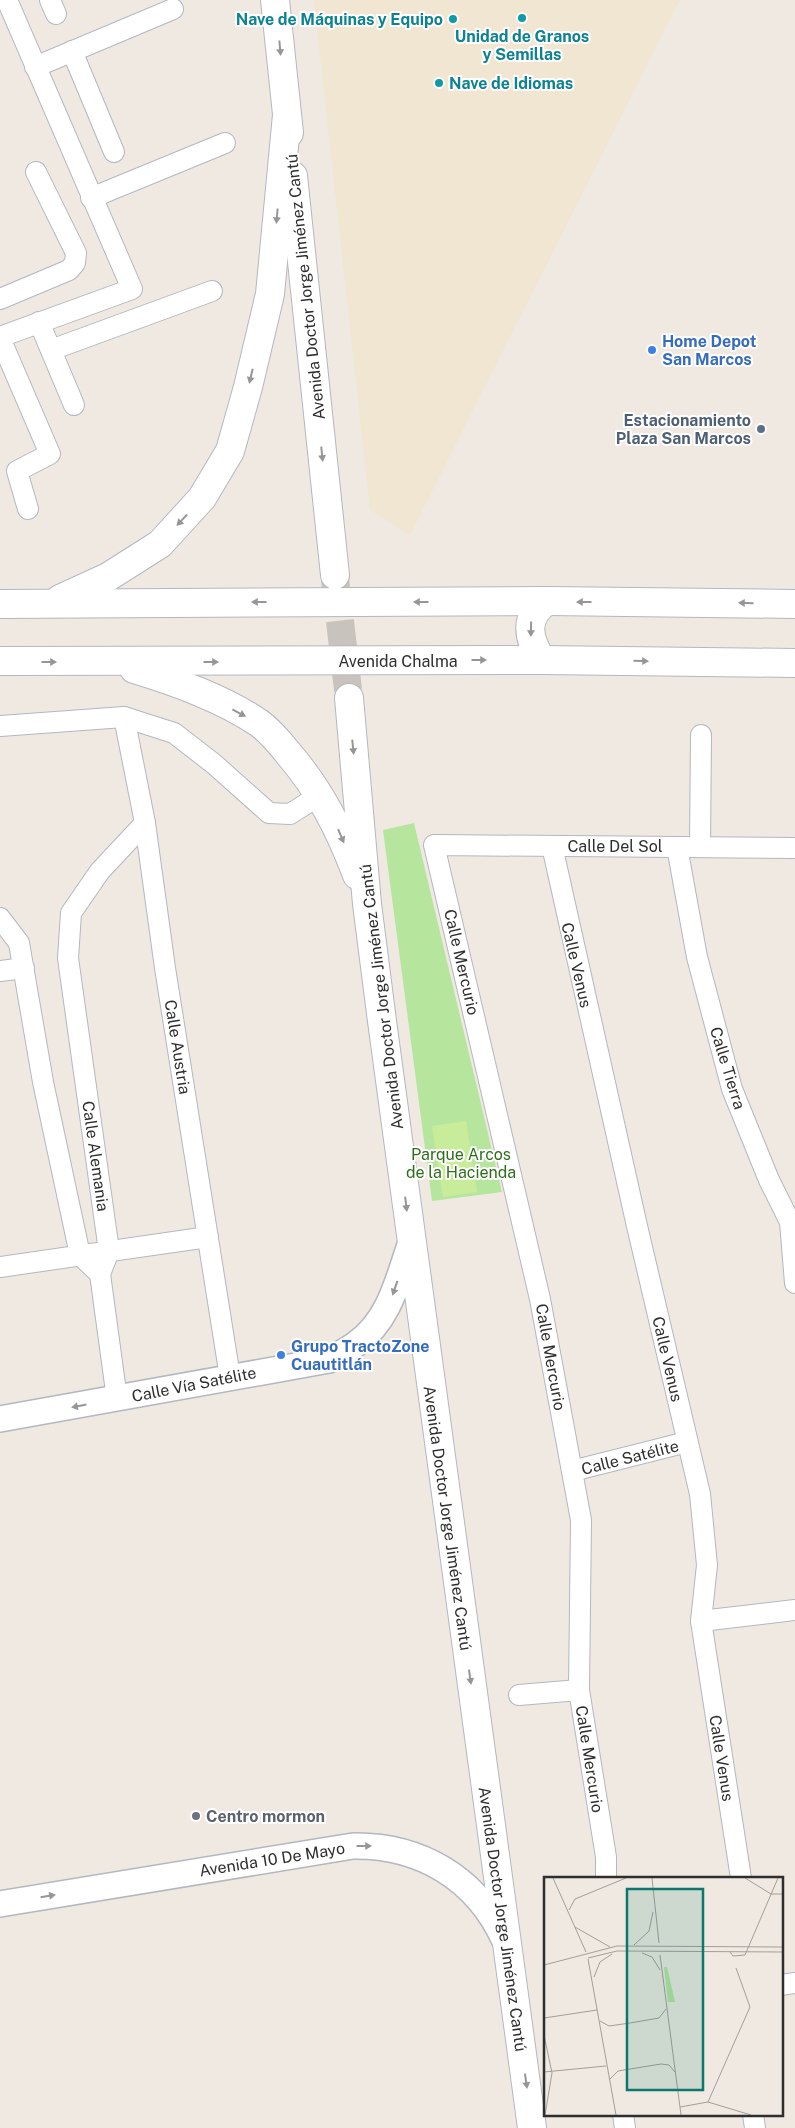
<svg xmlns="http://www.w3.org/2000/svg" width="795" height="2128" font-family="'Public Sans',sans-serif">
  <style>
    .education { fill: #f0e6d1 }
    .green { fill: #b6e59e }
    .pitch { fill: #c9ec9a }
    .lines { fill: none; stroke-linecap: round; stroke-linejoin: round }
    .secondary-tunnel { stroke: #c8c4bd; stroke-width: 28; stroke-dasharray: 28 14; stroke-linecap: butt }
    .minor-casing { stroke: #b4b7c1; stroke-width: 22 }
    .tertiary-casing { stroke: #b4b7c1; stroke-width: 28 }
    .secondary-casing { stroke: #b4b7c1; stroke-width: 30 }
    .minor { stroke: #fff; stroke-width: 20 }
    .tertiary { stroke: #fff; stroke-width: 25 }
    .secondary { stroke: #fff; stroke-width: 28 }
    .oneway { fill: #969696 }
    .culture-dot { fill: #0f9aa8; stroke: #fff; stroke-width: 2 }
    .shop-dot { fill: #3f7fe0; stroke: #fff; stroke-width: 2 }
    .service-dot { fill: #5c6f8a; stroke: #fff; stroke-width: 2 }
    .worship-dot { fill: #6b7280; stroke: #fff; stroke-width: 2 }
    .labels { text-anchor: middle; stroke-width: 4; stroke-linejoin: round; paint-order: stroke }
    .culture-label { font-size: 16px; font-weight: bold; fill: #0d838f; stroke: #fff; text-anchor: end }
    .street-label { font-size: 16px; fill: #2e2e2e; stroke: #fff }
    .shop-label { font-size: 16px; font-weight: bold; fill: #366cbe; stroke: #fff; text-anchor: start }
    .service-label { font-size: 16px; font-weight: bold; fill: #4e5e75; stroke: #fff; text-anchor: end }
    .park-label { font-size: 16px; fill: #2c6e1b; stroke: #fff }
    .worship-label { font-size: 16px; font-weight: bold; fill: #5b616d; stroke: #fff; text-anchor: start }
    .inset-road { fill: none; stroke: #a29e99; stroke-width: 1 }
    .view { fill: #0f766e; fill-opacity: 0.15; stroke: #0f766e; stroke-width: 2.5 }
    .inset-edge { fill: none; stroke: #2e2e2e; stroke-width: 2.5 }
  </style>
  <rect width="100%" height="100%" fill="#efe9e1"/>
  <polygon class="education" points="314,0 680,0 410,535 370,510"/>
  <polygon class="green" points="414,823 502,1192 432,1201 383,830"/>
  <polygon class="pitch" points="466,1121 477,1192 443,1197 432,1126"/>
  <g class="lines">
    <polyline class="secondary-tunnel" points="335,579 349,698"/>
    <g class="minor-casing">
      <g id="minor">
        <polyline points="50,0 56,14"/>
        <polyline points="72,51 114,152"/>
        <polyline points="35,67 173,9"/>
        <polyline points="91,198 225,143"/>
        <polyline points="0,299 69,270 75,263 76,253 36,172"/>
        <polyline points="39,322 74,405"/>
        <polyline points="0,337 132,289 7,0"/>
        <polyline points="0,338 50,454 17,471 28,509"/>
        <polyline points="51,350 212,291"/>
        <polyline points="124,717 145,823 165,968 230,1377"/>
        <polyline points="0,726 124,717 174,733 214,764 269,813 290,814 320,795"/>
        <polyline points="552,846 637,1226 700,1494 707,1565 701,1621 741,1878"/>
        <polyline points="677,847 697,957 732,1089 769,1180 790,1222 795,1283"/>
        <polyline points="700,847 701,735"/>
        <polyline points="0,918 19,943 43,1082 80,1255 100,1274"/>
        <polyline points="0,971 24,968"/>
        <polyline points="0,1267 208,1237"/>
        <polyline points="117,1399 100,1274 109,1251 68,958 71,913 100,871 145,823"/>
        <polyline points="572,1471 687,1442"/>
        <polyline points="701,1621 795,1610"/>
        <polyline points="519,1695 579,1690"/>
        <polyline points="606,1878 606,1857 579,1690 581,1520 540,1299 434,845 795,848"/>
        <polyline points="781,1985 795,1983"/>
        <polyline points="623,2114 625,2128"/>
        <polyline points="753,2114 755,2128"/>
      </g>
    </g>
    <g class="tertiary-casing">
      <g id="tertiary">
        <path d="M0 1419 329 1360C338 1355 348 1350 356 1344 390 1320 398 1279 411 1242"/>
        <path d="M0 1904 353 1846C420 1845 476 1878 504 1939"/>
      </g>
    </g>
    <g class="secondary-casing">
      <g id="secondary">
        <polyline points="275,0 289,133"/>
        <polyline points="293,176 335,575"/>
        <polyline points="60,599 108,577 160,544 202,498 230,451 248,387 270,294 287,115"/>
        <polyline points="0,604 547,601 795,604"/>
        <path d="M542 660C528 639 523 617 547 601"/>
        <polyline points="0,661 542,660 795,663"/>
        <path d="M134 669C176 682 222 698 259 723 270 731 280 743 288 753 320 790 340 830 357 875"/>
        <polyline points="349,698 367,904 382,1021 532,2128"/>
      </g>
    </g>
    <use href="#minor" class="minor"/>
    <use href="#tertiary" class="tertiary"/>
    <use href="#secondary" class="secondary"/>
  </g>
  <defs><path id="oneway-solid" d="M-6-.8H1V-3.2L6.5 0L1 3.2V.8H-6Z" transform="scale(1.25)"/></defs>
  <g class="oneway">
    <use href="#oneway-solid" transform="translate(280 48) rotate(85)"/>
    <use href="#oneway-solid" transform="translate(277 216) rotate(95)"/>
    <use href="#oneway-solid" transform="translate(251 376) rotate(103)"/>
    <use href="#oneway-solid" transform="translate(322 454) rotate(84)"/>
    <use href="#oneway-solid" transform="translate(182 520) rotate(133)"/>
    <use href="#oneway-solid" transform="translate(259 602) rotate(180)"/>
    <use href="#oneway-solid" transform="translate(421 602) rotate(180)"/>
    <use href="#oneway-solid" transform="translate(584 602) rotate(-180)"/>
    <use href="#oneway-solid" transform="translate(746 603) rotate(-179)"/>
    <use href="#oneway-solid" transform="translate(531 629) rotate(91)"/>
    <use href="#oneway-solid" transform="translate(479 660)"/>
    <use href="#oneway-solid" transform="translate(641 661) rotate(1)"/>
    <use href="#oneway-solid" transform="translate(49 662)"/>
    <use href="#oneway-solid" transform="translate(211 662)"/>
    <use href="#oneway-solid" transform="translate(239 713) rotate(28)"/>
    <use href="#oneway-solid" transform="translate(353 747) rotate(84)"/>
    <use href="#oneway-solid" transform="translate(341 836) rotate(67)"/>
    <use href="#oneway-solid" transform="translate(406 1204) rotate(83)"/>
    <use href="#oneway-solid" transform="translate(395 1288) rotate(109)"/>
    <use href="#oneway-solid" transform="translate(79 1406) rotate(169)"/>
    <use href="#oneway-solid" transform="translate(470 1677) rotate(82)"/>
    <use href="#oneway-solid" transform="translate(364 1846)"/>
    <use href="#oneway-solid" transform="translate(48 1896) rotate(-9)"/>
    <use href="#oneway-solid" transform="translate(526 2081) rotate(82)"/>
  </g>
  <g class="culture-dot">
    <circle cx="522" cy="18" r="5"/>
    <circle cx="453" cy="19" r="5"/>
    <circle cx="439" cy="83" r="5"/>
  </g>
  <g class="shop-dot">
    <circle cx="652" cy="350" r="5"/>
    <circle cx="281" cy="1355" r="5"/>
  </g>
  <circle class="service-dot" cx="761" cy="429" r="5"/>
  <circle class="worship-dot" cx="196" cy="1816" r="5"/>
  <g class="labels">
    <g class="culture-label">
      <text x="443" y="25">Nave de Máquinas y Equipo</text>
      <text x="522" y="42" text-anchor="middle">Unidad de Granos<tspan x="522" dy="18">y Semillas</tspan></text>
      <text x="449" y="89" text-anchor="start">Nave de Idiomas</text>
    </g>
    <g class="street-label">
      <text transform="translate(305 287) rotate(-96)" y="6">Avenida Doctor Jorge Jiménez Cantú</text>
      <text x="398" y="667">Avenida Chalma</text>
      <text x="615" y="852">Calle Del Sol</text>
      <text transform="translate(462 962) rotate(77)" y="6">Calle Mercurio</text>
      <text transform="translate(577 965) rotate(77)" y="6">Calle Venus</text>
      <text transform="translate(381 997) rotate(-97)" y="6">Avenida Doctor Jorge Jiménez Cantú</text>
      <text transform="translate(178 1047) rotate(81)" y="6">Calle Austria</text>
      <text transform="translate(728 1068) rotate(73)" y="6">Calle Tierra</text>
      <text transform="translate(96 1156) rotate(82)" y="6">Calle Alemania</text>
      <text transform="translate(551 1357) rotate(80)" y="6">Calle Mercurio</text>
      <text transform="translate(668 1359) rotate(77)" y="6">Calle Venus</text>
      <text transform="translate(194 1384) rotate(-11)" y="6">Calle Vía Satélite</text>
      <text transform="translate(630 1457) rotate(-14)" y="6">Calle Satélite</text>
      <text transform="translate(448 1518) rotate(82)" y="6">Avenida Doctor Jorge Jiménez Cantú</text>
      <text transform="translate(722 1758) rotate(81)" y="6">Calle Venus</text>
      <text transform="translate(590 1759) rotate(81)" y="6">Calle Mercurio</text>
      <text transform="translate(272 1859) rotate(-9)" y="6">Avenida 10 De Mayo</text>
      <text transform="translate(503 1919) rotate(82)" y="6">Avenida Doctor Jorge Jiménez Cantú</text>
    </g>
    <g class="shop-label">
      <text x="662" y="347">Home Depot<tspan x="662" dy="18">San Marcos</tspan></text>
      <text x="291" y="1352">Grupo TractoZone<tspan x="291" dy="18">Cuautitlán</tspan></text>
    </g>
    <g class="service-label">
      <text x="751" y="426">Estacionamiento<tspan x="751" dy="18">Plaza San Marcos</tspan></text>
    </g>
    <g class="park-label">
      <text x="461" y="1160">Parque Arcos<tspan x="461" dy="18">de la Hacienda</tspan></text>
    </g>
    <g class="worship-label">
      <text x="206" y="1822">Centro mormon</text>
    </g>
  </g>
  <g transform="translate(544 1877)">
    <rect width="239" height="239" fill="#efe9e1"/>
    <path d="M120 90H123L131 125H124Z" fill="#b6e59e"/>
    <path class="inset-road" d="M9 1 42 75M108 1 115 66M201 1 227 17H239M25 33 31 22 82 1M31 50 66 70M90 68 105 54 109 35M186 75 189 79 201 78 234 1M98 76 108 80 116 93M116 78 137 238M44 81 73 74 239 75M44 82 72 238M0 88 73 69 239 70M50 100 56 85 68 77M0 141 53 133M56 144 65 149 86 146 115 141 122 132M0 158 8 196 1 238M0 195 62 189M66 202 74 194 117 187 125 188 131 195M164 225 206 130 192 91M136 230 164 225 207 238"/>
    <path class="view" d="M83 12H159V213H83Z"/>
    <rect width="239" height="239" class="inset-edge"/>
  </g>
</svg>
